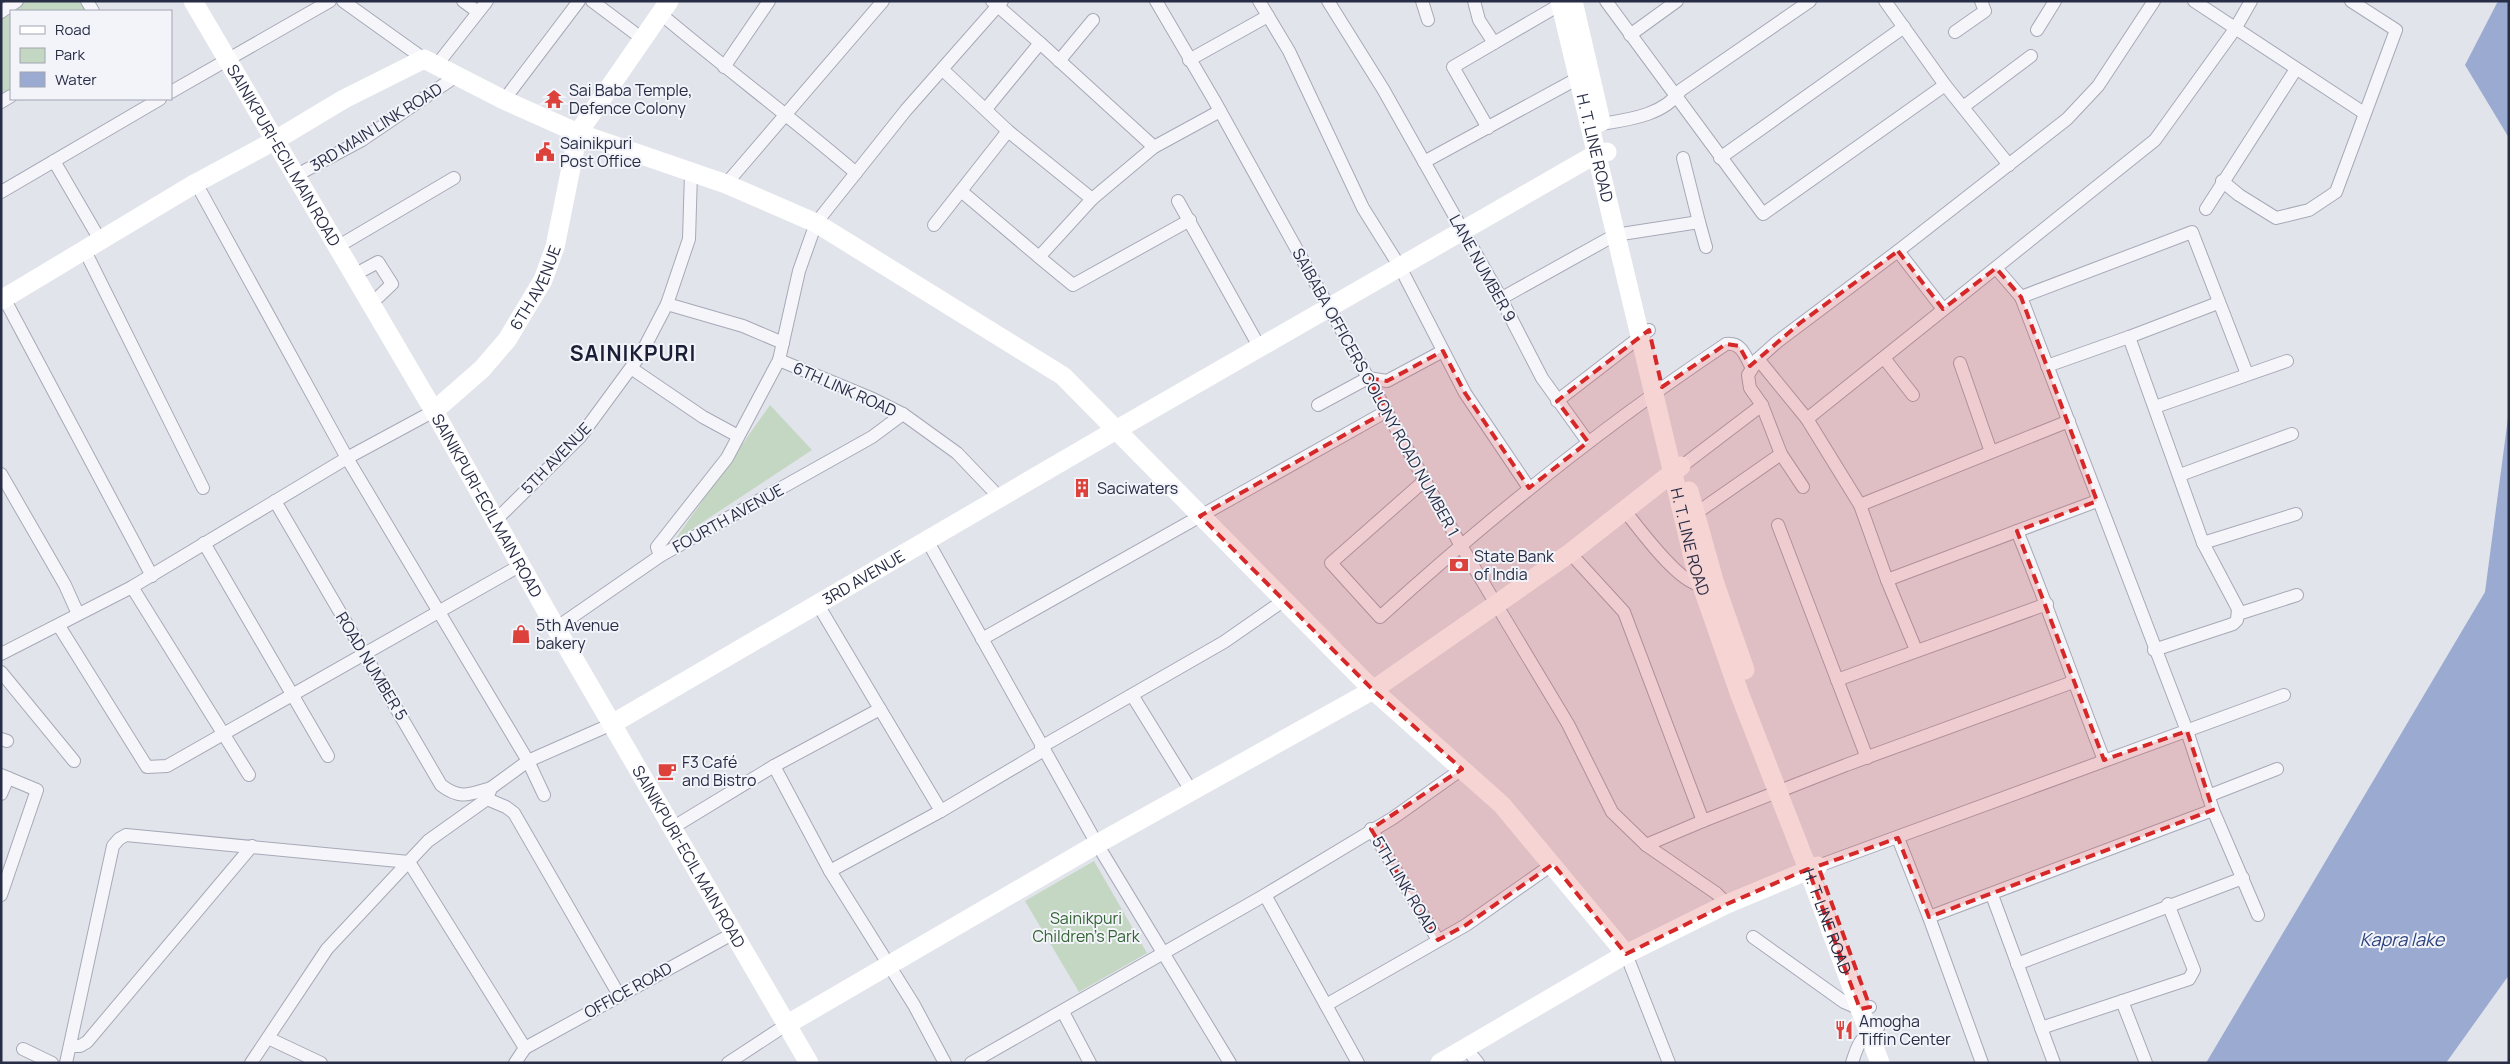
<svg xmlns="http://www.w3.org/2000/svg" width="2510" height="1064" font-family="Manrope,sans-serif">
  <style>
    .green { fill: #c4d7c2 }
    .water { fill: #9aaad0 }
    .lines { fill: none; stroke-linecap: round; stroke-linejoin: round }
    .street-casing { stroke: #a6a9b7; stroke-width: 14 }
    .street { stroke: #f6f6fa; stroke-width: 12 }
    .secondary { stroke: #fff; stroke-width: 19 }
    .marked { fill: #d62828; fill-opacity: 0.2; stroke: #d62828; stroke-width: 4; stroke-dasharray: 10 6; stroke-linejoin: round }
    .labels { text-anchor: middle; stroke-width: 4; stroke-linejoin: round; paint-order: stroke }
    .poi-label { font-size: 16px; fill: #282d46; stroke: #f2f4f9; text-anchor: start }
    .street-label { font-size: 16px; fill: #282d46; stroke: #f2f4f9 }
    .park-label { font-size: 16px; fill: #346434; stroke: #f2f4f9 }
    .water-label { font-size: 18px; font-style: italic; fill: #2d427f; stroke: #f2f4f9 }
    .district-label { font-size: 21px; font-weight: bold; letter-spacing: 1px; fill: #1a1f37; stroke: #f2f4f9 }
  </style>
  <rect width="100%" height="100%" fill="#e2e4ec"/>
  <g class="green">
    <polygon points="17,1 87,1 93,11 11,11 11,95 1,101 1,12"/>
    <polygon points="770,405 812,450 674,541"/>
    <polygon points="1094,861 1147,953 1079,992 1025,901"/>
  </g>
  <g class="water">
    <polygon points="2498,1 2509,1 2509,138 2465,65"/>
    <polygon points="2508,418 2509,975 2446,1063 2206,1063 2485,592"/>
  </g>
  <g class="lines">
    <g class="street-casing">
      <g id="street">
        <polyline points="87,1 93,11"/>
        <polyline points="343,1 424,59"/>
        <polyline points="463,1 478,12"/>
        <polyline points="592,1 644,40"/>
        <polyline points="1156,1 1214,100 1460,544 1568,724 1612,812 1646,845 1716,893 1727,904"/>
        <polyline points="1259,1 1289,51 1363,208 1400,267 1465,393 1529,488"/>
        <polyline points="1328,1 1383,89 1497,291 1542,378 1588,442"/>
        <polyline points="1422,1 1428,20"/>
        <polyline points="1474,1 1479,20 1494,43 1453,67 1488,128"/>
        <polyline points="1606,1 1763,214 1945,85"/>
        <polyline points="1885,1 1945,85 2009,165"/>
        <polyline points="2194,1 2364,113"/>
        <polyline points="1,12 17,1"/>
        <path d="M662 15C726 69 792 118 856 173"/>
        <polyline points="2037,30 2055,1"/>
        <polyline points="1955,32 1985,11 1981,1"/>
        <polyline points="1630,35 1677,1"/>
        <polyline points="1040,43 1154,147"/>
        <polyline points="1494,43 1561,4"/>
        <polyline points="1189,60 1268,16"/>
        <polyline points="1059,61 1093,20"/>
        <polyline points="436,66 487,1"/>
        <polyline points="724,67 769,1"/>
        <polyline points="943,70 1008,131 1092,199 1039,257 961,191"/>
        <polyline points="171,92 330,1"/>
        <polyline points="504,100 579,1"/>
        <polyline points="1,102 11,96"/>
        <polyline points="1963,107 2031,56"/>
        <polyline points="986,109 1040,43 992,1"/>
        <path d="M1595 125C1624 120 1663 117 1681 90L1810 1"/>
        <polyline points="1683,158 1699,222"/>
        <polyline points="1720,158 1904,27"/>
        <polyline points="54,161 100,240"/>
        <polyline points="1424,162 1584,75"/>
        <polyline points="295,176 362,140 455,77"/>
        <polyline points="2222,181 2239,195 2276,218 2309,210 2336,192 2396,30 2351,1"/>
        <polyline points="196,183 347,458 528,761 544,795"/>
        <polyline points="726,184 883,1"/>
        <polyline points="1,192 160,99"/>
        <polyline points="1092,199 1154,147 1220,111"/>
        <polyline points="1178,201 1260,348"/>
        <polyline points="2206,209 2296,69"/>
        <polyline points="934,225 1008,131"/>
        <polyline points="337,247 454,178"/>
        <polyline points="84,249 203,488"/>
        <polyline points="1898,251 1943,309"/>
        <polyline points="1039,257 1073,285 1190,220"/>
        <polyline points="1996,268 2021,297 2187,731 2213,810 2258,915"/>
        <polyline points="354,275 378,262 392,284 371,304"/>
        <polyline points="2021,297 2192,232 2247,374"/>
        <polyline points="4,298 152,576"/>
        <polyline points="1500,299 1615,235 1699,222 1706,247"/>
        <polyline points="667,304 743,326 783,343"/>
        <polyline points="2129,337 2203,543 2238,609 2237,620 2233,624 2154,650"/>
        <polyline points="1884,358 1913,395"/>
        <polyline points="1758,359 1807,419 1860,505 1887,580 1916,650"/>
        <polyline points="779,360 873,399 903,414 957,453 1001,499"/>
        <polyline points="1960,363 1991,452"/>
        <polyline points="2047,366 2129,337 2218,303"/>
        <polyline points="631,368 703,417 738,436"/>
        <polyline points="1557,401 1649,330"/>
        <polyline points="1318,405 1368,378 1387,381 1443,351"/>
        <polyline points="2155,407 2287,361"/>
        <polyline points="1807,419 2155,140 2235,29 2251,1"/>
        <polyline points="1682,466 1762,405"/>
        <polyline points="1,474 65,585 78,614"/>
        <polyline points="2180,475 2292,434"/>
        <path d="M1424 481 1331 563 1380 617C1489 518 1603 426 1726 344 1742 342 1745 356 1752 368"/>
        <polyline points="1803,487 1781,454 1762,405 1750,388 1748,375 1758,359 1777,342 1898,251 2067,119 2098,86 2154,1"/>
        <path d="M275 501 441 785C460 800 470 794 491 788"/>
        <polyline points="1860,505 2069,421"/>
        <path d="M1625 511C1639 528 1683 590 1705 585"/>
        <polyline points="1695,514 1781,454"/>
        <polyline points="496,520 580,437 641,354 667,304 689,239 691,173"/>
        <polyline points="1778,525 1867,758"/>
        <path d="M2017 531C2048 606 2074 684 2104 760"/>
        <polyline points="927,540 1097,844 1230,1063"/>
        <polyline points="204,543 328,756"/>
        <polyline points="2203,543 2296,514"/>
        <polyline points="1570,553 1624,612 1703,821 1846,765 2073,682"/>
        <polyline points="660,556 657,547 727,458 779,360 799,271 816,223 906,110 1002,1"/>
        <polyline points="1887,580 2097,501"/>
        <polyline points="132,587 249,775"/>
        <polyline points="817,603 880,709 774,766 830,871 914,1005 945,1063"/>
        <polyline points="2238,614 2297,595"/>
        <polyline points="59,626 147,767 167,766 521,565"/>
        <polyline points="556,628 660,556 872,437 903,414"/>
        <polyline points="982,639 1387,411"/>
        <polyline points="1,654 132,587 347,458 434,411"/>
        <polyline points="1,672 74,761"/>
        <polyline points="1837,680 2047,604"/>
        <polyline points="1132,695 1192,792"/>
        <polyline points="1,739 7,741"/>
        <polyline points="1041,747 1224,642 1283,601"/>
        <polyline points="1,775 37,790 1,895"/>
        <polyline points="1,794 8,778"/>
        <polyline points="2208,796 2277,769"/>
        <polyline points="487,799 506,807 514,813 619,995"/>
        <polyline points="941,811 1044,750"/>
        <polyline points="672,828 774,766"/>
        <polyline points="1371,829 1438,940"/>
        <polyline points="1898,838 1929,917 1982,1063"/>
        <polyline points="1646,845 1703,821"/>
        <polyline points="1818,866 2284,695"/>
        <polyline points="830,871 941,811 880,709"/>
        <polyline points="1265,895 1358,1063"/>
        <polyline points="1992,895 2054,1063"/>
        <polyline points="1929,917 2213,810"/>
        <polyline points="1753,937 1844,1002 1860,1009 1870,1007"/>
        <polyline points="1626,954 1669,1063"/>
        <polyline points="2017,964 2243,878"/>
        <polyline points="2122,1001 2146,1063"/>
        <polyline points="1326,1005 1466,925 1553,864"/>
        <polyline points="1063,1012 1090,1063"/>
        <polyline points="2041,1028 2189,979 2194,970 2168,904"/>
        <polyline points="268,1038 321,1063"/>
        <polyline points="71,1046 80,1046 87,1042 252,846"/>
        <polyline points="525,1048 732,934"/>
        <polyline points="1466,1048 1478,1063"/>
        <polyline points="23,1049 52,1063"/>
        <polyline points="66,1063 113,846 119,839 126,835 409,862 525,1048 515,1063"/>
        <polyline points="251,1063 327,949 428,841 487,799 491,788 528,761 612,724"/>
        <polyline points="728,1063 786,1025"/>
        <polyline points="971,1063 1265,895 1393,818 1462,769"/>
        <path d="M1852 1063C1857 1046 1861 1035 1878 1028"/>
      </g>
    </g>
    <use href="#street" class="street"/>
    <g class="secondary">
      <path id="s1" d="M193 1 434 411 556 628 809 1063"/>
      <path id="s2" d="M1560 1 1695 566 1740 695 1808 869 1880 1063"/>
      <polyline points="1573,1 1601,122"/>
      <polyline points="1,300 196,183 274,141 344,99 424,59 504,100 578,133 726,184 816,223 1063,376 1373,690 1502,805 1626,954"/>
      <path id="s3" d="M434 411 482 369 507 340 543 280 555 247 578 133 669 1"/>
      <polyline points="1689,491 1715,584 1745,670"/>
      <path id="s4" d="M612 724 1116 430 1596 154 1607 152"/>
      <polyline points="786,1025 1097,844 1373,690 1570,553 1681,466"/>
      <polyline points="1440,1063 1626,954 1727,904 1818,866"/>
    </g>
  </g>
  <path class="marked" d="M1898 251 1943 309 1996 268 2021 297 2097 501 2017 531 2104 760 2187 731 2213 810 1929 917 1898 838 1818 866 1870 1007 1860 1009 1808 869 1727 904 1626 954 1553 864 1466 925 1438 940 1371 829 1462 769 1373 690 1200 516 1387 411 1368 378 1387 381 1443 351 1465 393 1529 488 1588 442 1557 401 1649 330 1662 387 1726 344 1739 346 1750 366 1800 323Z"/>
  <defs>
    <g id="temple-bare" transform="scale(1.5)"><path d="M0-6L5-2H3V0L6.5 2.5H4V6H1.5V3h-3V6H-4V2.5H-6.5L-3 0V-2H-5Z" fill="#dd413b" stroke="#f2f4f9" stroke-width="2.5" paint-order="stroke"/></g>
    <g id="civic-bare" transform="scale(1.5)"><path d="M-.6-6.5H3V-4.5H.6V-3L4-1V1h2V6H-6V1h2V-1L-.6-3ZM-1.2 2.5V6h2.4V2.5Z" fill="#dd413b" stroke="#f2f4f9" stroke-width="2.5" paint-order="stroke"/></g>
    <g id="building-bare" transform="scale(1.5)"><path d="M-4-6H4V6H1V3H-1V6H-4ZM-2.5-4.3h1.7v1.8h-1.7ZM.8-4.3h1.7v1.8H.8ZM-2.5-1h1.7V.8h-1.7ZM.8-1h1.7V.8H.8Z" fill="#dd413b" stroke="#f2f4f9" stroke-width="2.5" paint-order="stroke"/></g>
    <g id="bank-bare" transform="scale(1.5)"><path d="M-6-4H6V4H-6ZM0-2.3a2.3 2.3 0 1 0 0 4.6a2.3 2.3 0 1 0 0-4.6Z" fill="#dd413b" stroke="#f2f4f9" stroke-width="2.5" paint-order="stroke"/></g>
    <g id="shop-bare" transform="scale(1.5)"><path d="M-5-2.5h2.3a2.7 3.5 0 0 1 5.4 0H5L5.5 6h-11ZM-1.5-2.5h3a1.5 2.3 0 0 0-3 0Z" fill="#dd413b" stroke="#f2f4f9" stroke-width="2.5" paint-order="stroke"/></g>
    <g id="cafe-bare" transform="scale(1.5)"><path d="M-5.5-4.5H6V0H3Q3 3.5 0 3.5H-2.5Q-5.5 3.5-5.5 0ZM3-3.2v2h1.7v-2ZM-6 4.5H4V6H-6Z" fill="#dd413b" stroke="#f2f4f9" stroke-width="2.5" paint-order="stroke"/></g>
    <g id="restaurant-bare" transform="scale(1.5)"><path d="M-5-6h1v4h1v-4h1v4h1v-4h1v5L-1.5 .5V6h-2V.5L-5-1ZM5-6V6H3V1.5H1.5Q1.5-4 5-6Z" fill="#dd413b" stroke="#f2f4f9" stroke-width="2.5" paint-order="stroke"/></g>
  </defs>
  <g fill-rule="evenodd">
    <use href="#temple-bare" x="554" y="99"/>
    <use href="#civic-bare" x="545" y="152"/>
    <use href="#building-bare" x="1082" y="488"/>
    <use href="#bank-bare" x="1459" y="565"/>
    <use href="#shop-bare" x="521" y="634"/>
    <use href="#cafe-bare" x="667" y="771"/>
    <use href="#restaurant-bare" x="1844" y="1030"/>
  </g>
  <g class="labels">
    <g class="poi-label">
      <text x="569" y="96">Sai Baba Temple,<tspan x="569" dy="18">Defence Colony</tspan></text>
      <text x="560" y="149">Sainikpuri<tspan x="560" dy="18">Post Office</tspan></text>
      <text x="1097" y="494">Saciwaters</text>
      <text x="1474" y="562">State Bank<tspan x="1474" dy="18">of India</tspan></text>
      <text x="536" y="631">5th Avenue<tspan x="536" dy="18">bakery</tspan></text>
      <text x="682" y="768">F3 Café<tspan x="682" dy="18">and Bistro</tspan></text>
      <text x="1859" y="1027">Amogha<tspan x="1859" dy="18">Tiffin Center</tspan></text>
    </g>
    <g class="street-label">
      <text transform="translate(376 127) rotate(-32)" y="6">3RD MAIN LINK ROAD</text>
      <text dy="6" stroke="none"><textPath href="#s2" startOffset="151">H. T. LINE ROAD</textPath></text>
      <text dy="6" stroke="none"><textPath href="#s1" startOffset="179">SAINIKPURI-ECIL MAIN ROAD</textPath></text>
      <text transform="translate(1483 268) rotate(61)" y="6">LANE NUMBER 9</text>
      <text dy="6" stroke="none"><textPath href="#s3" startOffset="162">6TH AVENUE</textPath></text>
      <text transform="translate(845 389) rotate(24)" y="6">6TH LINK ROAD</text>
      <text transform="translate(1376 392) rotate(61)" y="6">SAIBABA OFFICERS COLONY ROAD NUMBER 1</text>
      <text transform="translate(556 458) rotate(-46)" y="6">5TH AVENUE</text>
      <text dy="6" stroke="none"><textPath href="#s1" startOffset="584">SAINIKPURI-ECIL MAIN ROAD</textPath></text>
      <text transform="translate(728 518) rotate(-29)" y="6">FOURTH AVENUE</text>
      <text dy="6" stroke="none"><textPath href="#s2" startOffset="556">H. T. LINE ROAD</textPath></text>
      <text dy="6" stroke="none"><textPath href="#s4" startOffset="291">3RD AVENUE</textPath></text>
      <text transform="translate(372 666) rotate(59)" y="6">ROAD NUMBER 5</text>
      <text dy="6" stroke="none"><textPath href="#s1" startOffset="989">SAINIKPURI-ECIL MAIN ROAD</textPath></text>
      <text transform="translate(1405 885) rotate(59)" y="6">5TH LINK ROAD</text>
      <text dy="6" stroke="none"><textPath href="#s2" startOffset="960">H. T. LINE ROAD</textPath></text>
      <text transform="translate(628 990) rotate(-29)" y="6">OFFICE ROAD</text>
    </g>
    <g class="park-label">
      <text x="1086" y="924">Sainikpuri<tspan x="1086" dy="18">Children's Park</tspan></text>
    </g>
    <g class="water-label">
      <text x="2402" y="946">Kapra lake</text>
    </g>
    <g class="district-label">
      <text x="633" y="361">SAINIKPURI</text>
    </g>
  </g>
  <rect width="2510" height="1064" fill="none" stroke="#282d46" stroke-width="5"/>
  <rect x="10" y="10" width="162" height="90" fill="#f2f4f9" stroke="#a1a4b1"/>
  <rect x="20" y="26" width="25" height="8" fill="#ffffff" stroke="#a1a4b1"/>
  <text x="55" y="35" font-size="15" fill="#282d46">Road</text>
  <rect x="20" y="48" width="25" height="15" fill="#c4d7c2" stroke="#a1a4b1"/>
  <text x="55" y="60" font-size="15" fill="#282d46">Park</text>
  <rect x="20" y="72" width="25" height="15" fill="#9aaad0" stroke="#a1a4b1"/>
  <text x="55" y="85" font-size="15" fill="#282d46">Water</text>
</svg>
